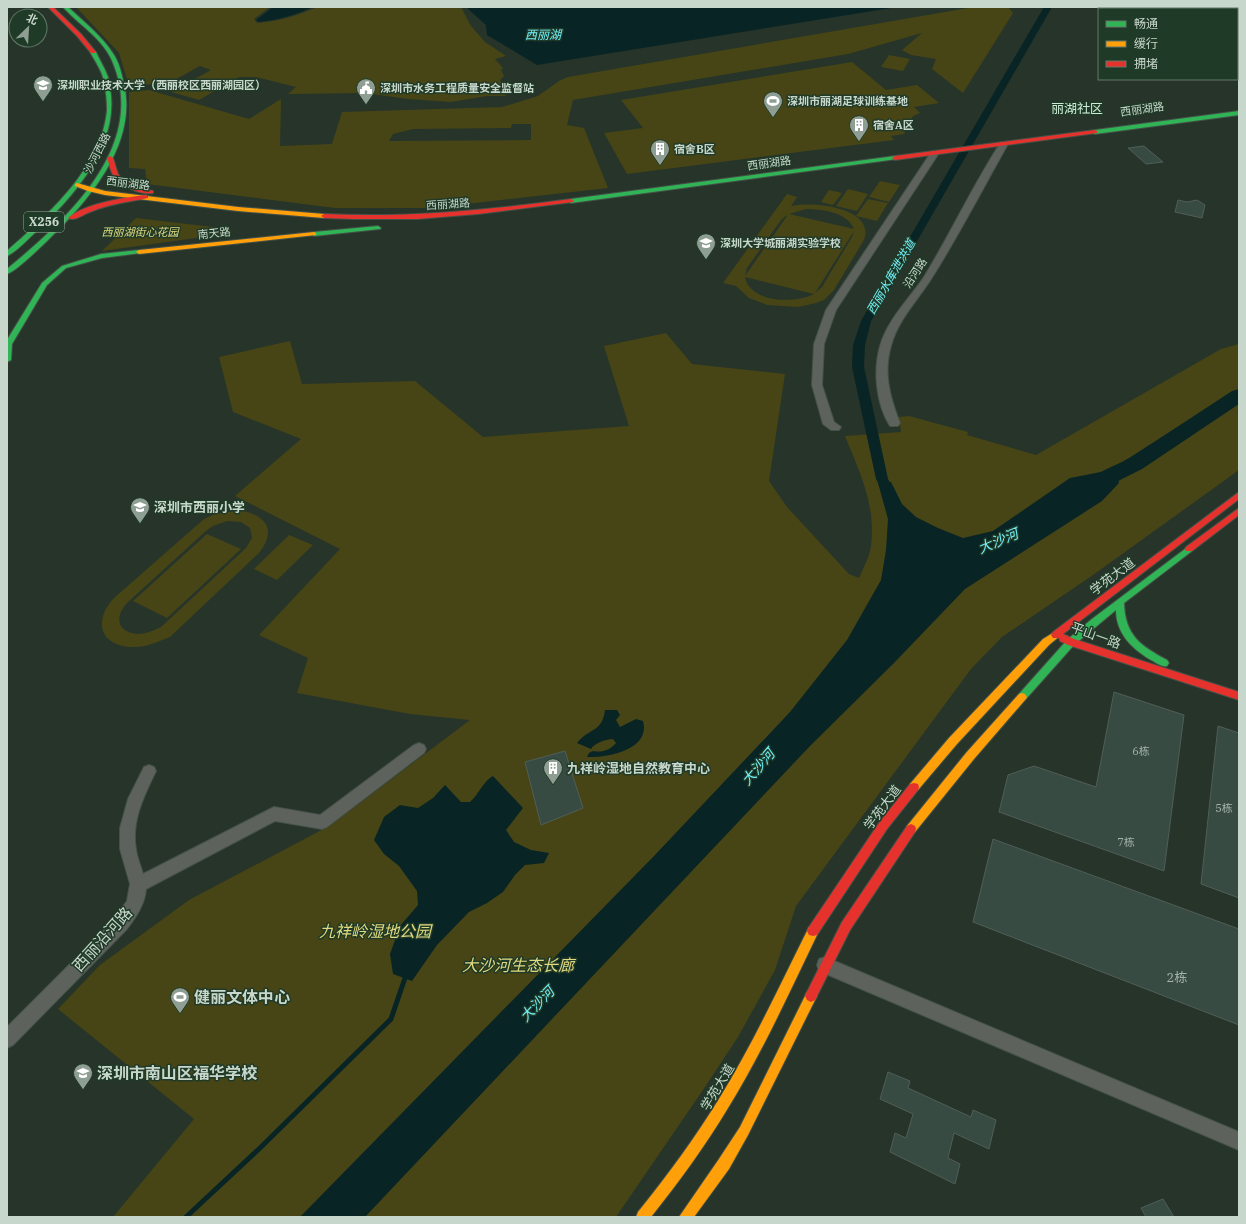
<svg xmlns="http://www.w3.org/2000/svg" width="1246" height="1224" font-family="'IBM Plex Serif','Noto Sans SC',serif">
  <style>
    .green { fill: #474515; fill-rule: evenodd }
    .water { fill: #092425 }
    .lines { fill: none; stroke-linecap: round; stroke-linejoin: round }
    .stream { stroke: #092425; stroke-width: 5 }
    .canal { fill: #092425; fill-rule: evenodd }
    .river { fill: #092425; fill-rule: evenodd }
    .building { fill: #384b43; stroke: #505e58 }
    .street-casing { stroke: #445148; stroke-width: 2 }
    .fast-casing { stroke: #445148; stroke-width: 2 }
    .slow-casing { stroke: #445148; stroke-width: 2 }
    .jam-casing { stroke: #445148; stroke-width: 2 }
    .street { fill: #5e625d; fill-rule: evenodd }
    .fast { fill: #30b455; fill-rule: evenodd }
    .slow { fill: #ff9f0a; fill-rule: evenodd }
    .jam { fill: #e5322d; fill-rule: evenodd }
    .labels { text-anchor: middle; stroke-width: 3; stroke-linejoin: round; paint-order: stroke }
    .far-poi-label { font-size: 11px; font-weight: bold; fill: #c8d7cb; stroke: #203a28; text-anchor: start }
    .far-street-label { font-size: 11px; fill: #c8d7cb; stroke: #203a28 }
    .far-park-label { font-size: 11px; font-style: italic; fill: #e0d97f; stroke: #203a28 }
    .number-label { font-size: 11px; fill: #a4b4a9 }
    .far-water-label { font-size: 12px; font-style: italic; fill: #71eff8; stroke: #203a28 }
    .shield { fill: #203a28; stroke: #96a89a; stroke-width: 1 }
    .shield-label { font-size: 12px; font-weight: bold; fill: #c8d7cb }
    .far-quarter-label { font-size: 13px; fill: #cdecd5; stroke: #203a28 }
    .poi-label { font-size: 13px; font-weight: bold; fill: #c8d7cb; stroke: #203a28; text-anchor: start }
    .street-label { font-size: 13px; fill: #c8d7cb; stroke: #203a28 }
    .near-number-label { font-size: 13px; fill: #a4b4a9 }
    .water-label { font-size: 14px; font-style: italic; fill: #71eff8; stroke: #203a28 }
    .near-park-label { font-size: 16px; font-style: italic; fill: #e0d97f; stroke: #203a28 }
    .near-street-label { font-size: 16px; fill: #c8d7cb; stroke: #203a28 }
    .near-poi-label { font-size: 16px; font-weight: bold; fill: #c8d7cb; stroke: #203a28; text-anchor: start }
  </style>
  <rect width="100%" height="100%" fill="#26342a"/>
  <g class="green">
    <path d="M76 7H270L254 19 257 23C279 21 297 16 317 7H461L471 26 485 42 506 56 495 59 503 68 501 70 504 76 500 80 504 87 501 89 506 96H487L451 102 408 99 365 93 288 94 296 87 256 77H239L199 100 171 92 211 70 200 66 162 87 153 84 129 86 119 53Z"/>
    <path d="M974 7H1004L1009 8 1013 13 963 93 932 69 936 59 911 55 902 50 922 33 848 54 573 100 567 125 584 128 608 188 431 208H335L147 184 145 169 129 168V92L149 90 249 119 281 99 280 146 332 144 342 112 502 107 538 96 559 81 568 77ZM512 124H531V140L389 141 393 134 413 129 511 128Z"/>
    <polygon points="889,55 910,59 903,71 881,67"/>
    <polygon points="852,62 886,90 917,85 939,103 914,107 920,113 913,116 904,134 891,136 894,140 627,174 604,133 643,128 621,100"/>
    <polygon points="880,181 900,185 889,202 869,197"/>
    <polygon points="848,189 868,194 857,211 836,206"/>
    <polygon points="829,190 842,193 833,205 821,202"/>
    <path d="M787 194 797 197 791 206C811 201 876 207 864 240L834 290 824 300 816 303 798 307 767 305 749 298 736 286 723 283ZM806 209C822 209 847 212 854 229L789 214ZM787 215V216L745 276 747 268 781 220ZM854 231 852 237 822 287 815 293ZM745 277 814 294C795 304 750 303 745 277Z"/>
    <polygon points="868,199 888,203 877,221 856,216"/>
    <polygon points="136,218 230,229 232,232 225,234 102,251"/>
    <path d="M666 333 692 364 785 374 769 481 787 507 849 574 859 578C863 568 870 556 871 546 876 505 860 473 845 436L901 432 899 417 909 416 968 432 967 435 1036 455 1221 349 1239 344V470L1093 575 1002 637 971 669 796 906 775 970 738 1037 705 1087 616 1217H113L194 1119 58 1009 100 965 189 900 331 825 470 720 410 714 297 693 308 658 259 635 340 549 235 496 301 439 233 412 219 357 290 341 302 384 415 381 483 437 629 426 604 346Z"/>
    <path d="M239 510C265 515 278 529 259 553L170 637C157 642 145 648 131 647 98 645 94 619 114 598L204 519 215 514ZM227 521 241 522 250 528 252 538 246 548 161 627C153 631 145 634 137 634 116 632 115 616 127 603L207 530 213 526Z"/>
    <polygon points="207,534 241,549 167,618 133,601"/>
    <polygon points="289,535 313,545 277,580 254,569"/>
  </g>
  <g class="water">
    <path d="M273 7H313C295 15 278 20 259 22L256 20Z"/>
    <polygon points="466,7 897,7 537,65 487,35 486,25"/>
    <polygon points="1106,471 1118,478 1119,483 1102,501 965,589 893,664 810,746 365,1217 300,1217 654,856 790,712 847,640 881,580 886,550 888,519 878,483 891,482 902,504 916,517 938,528 963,538 993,531 1070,478"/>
    <path d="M605 710H617L620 715 616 720 620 727 636 719 643 721C651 750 607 758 587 757L589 753 593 751C602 753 610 750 616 743L613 739C607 739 594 743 591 749L577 743C590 727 602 733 605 710Z"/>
    <path d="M493 776 523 808 506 830 514 842 531 850 549 853 544 863 525 865 515 875 503 892 487 903 469 912 437 945 412 981 393 974 390 954 400 926 418 905 417 891 399 866 384 854 374 840 384 817 400 805 418 808 433 798 445 785 461 802H470C479 794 484 780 493 776Z"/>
  </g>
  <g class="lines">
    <polyline class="stream" points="186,1217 260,1148 391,1019 405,978"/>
    <polygon class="canal" points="1044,7 1052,7 871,321 865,345 864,367 888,479 899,499 898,502 893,503 888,502 876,479 852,367 853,345 861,321"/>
    <path class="river" d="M1239 389V404L1142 469 1120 480 1092 498 1084 501 1076 498 1073 493C1083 476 1113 468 1129 458 1164 436 1198 413 1232 391Z"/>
  </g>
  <g class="building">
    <polygon points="1144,146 1163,162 1146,164 1128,148"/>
    <polygon points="1178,200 1187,202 1197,200 1205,205 1202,218 1175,212"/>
    <polygon points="1114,692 1184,715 1164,871 999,812 1008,775 1034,766 1096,787"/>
    <polygon points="1218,726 1239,733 1239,898 1201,884"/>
    <polygon points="565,751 583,808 541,825 525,762"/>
    <polygon points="993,839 1239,929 1239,1025 973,922"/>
    <polygon points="888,1072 910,1081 908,1088 971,1117 973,1110 996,1120 989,1149 954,1133 948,1158 960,1164 955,1184 890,1152 895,1133 906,1138 913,1114 880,1099"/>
    <polygon points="1163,1199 1174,1217 1146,1217 1141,1208"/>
  </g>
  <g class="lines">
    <g class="street-casing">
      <g id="street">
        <path d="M1001 142H1007L1008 144C983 188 960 233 933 276 919 299 898 319 891 346 883 373 890 398 900 423L898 426H890C876 404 873 371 880 346 888 319 909 299 924 277 951 233 973 185 1001 142Z"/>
        <polygon points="932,151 935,151 939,153 836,310 824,344 822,385 834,422 841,427 839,430 831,430 823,424 812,385 814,344 826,310"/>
        <path d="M419 743 424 745 426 749 424 753 327 827 322 829 275 821 146 889C145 904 136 917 127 929L13 1045 7 1048V1027L107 927 127 901 130 884 120 849V828L128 799 144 767 149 765 154 767 156 771C144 796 131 821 136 849 137 858 141 866 143 874L274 807 320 815 414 745Z"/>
        <polygon points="825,957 1239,1132 1239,1150 819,971 817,965 819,959"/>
      </g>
    </g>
    <g class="fast-casing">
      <g id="fast">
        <path d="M63 7H68C84 22 102 36 114 55 119 63 121 71 123 80 138 135 100 186 64 224 53 235 19 270 7 274V269C65 221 148 147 113 63 104 39 79 25 63 7Z"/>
        <path d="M93 50 96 52C100 61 106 70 109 80 110 84 110 90 111 95 116 145 78 191 44 224 35 232 17 252 7 256V251C48 215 102 167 107 110 107 101 106 91 104 82 103 72 95 61 90 52Z"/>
        <polygon points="1239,111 1239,115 1095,134 1092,132 1095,130"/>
        <polygon points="895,156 898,158 897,159 571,203 568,201 571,199"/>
        <polygon points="378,226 381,228 380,229 314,236 311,234 314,232"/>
        <polygon points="139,250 142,252 141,253 102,258 66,268 47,285 12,344 11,360 7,362 7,340 42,283 62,266 101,254"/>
        <path d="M1189 546 1193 549 1192 551 1124 603C1125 636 1141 646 1167 660L1169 663 1167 666C1162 667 1158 664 1153 661 1133 650 1116 634 1116 610L1074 645 1025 700 1022 701 1019 700 1017 697 1019 694 1068 639 1092 619Z"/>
      </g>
    </g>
    <g class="slow-casing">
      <g id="slow">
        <polygon points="77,183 105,191 238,207 324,214 327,216 324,218 238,211 105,195 88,191 75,186 75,184"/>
        <polygon points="314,232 316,233 316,235 139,254 136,252 139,250"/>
        <polygon points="1056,631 1059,632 1061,635 1049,645 957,744 918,790 914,791 910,790 909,787 910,784 949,738 1043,639"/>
        <polygon points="1022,693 1025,694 1027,697 1025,700 974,759 915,832 911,834 907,832 906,829 907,826 966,753 1019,694"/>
        <path d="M813 926 817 927 819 931 817 935C789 993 762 1053 728 1108 705 1146 679 1182 651 1217H636L638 1212C667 1176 695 1138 719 1099 753 1044 780 985 809 927Z"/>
        <polygon points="811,990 815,992 817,996 815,1000 748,1135 729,1169 694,1217 679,1217 719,1159 740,1127 807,992"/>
      </g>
    </g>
    <g class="jam-casing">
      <g id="jam">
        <polygon points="48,7 53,7 81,34 95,51 95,53 91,53 77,36"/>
        <polygon points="1095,130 1097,131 1097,133 895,160 892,158 895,156"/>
        <path d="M110 156 113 158C115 163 116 169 118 174 125 185 141 188 153 191V193C139 195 119 186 112 173 110 169 109 163 107 158Z"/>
        <path d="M146 195 148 196V198C128 202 109 204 90 212 84 214 74 222 68 218 84 204 125 197 146 195Z"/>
        <path d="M571 199 574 201 573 202 478 214 417 219H355L324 218 321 216 324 214C407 218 489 210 571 199Z"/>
        <polygon points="1239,492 1239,499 1063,634 1074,639 1239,692 1239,700 1068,645 1060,641 1059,638 1053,638 1051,635 1053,632"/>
        <polygon points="1239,508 1239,515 1192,551 1186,551 1185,549 1186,547"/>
        <polygon points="914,783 918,784 919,787 918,790 887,829 817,935 813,936 809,935 807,931 809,927 879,823 910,784"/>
        <polygon points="911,824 915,826 916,829 915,832 850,930 815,1000 811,1002 807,1000 805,996 842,922 907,826"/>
      </g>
    </g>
    <use href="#street" class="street"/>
    <use href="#fast" class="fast"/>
    <use href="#slow" class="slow"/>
    <use href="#jam" class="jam"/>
  </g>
  <defs>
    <g id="university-pin" transform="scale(1)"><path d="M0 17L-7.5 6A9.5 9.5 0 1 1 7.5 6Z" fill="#8f9e93" stroke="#203a28"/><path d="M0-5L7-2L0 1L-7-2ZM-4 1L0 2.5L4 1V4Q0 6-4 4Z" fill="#fff"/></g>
    <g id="civic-pin" transform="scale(1)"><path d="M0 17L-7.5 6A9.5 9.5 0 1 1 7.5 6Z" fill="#8f9e93" stroke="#203a28"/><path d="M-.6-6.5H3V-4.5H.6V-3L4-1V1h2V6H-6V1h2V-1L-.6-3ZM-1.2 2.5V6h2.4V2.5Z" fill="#fff"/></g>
    <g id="stadium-pin" transform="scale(1)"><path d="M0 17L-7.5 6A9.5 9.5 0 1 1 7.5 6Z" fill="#8f9e93" stroke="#203a28"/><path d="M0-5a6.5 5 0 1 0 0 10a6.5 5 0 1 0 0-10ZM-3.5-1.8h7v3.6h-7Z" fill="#fff"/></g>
    <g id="building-pin" transform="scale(1)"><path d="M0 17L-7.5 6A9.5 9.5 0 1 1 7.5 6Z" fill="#8f9e93" stroke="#203a28"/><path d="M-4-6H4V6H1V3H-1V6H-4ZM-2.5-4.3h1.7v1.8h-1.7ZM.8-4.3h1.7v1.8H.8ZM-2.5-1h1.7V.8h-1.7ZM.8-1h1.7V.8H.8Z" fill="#fff"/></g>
    <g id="school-pin" transform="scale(1)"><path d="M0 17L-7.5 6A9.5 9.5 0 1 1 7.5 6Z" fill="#8f9e93" stroke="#203a28"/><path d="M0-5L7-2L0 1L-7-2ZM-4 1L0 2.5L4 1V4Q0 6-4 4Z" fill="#fff"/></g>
  </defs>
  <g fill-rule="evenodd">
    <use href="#university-pin" x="43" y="85"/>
    <use href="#civic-pin" x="366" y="88"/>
    <use href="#stadium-pin" x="773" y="101"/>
    <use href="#building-pin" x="859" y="125"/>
    <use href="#building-pin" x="660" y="149"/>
    <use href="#school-pin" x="706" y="243"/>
    <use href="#school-pin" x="140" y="507"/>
    <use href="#building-pin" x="553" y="768"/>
    <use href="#stadium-pin" x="180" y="997"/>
    <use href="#school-pin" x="83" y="1073"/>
  </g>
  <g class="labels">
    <g class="far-poi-label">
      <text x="57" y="89">深圳职业技术大学（西丽校区西丽湖园区）</text>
      <text x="380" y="92">深圳市水务工程质量安全监督站</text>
      <text x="787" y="105">深圳市丽湖足球训练基地</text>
      <text x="873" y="129">宿舍A区</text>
      <text x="674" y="153">宿舍B区</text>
      <text x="720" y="247">深圳大学城丽湖实验学校</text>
    </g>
    <g class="far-street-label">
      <text transform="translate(1142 109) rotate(-8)" y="4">西丽湖路</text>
      <text transform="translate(97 153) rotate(-63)" y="4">沙河西路</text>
      <text transform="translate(769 163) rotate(-8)" y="4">西丽湖路</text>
      <text transform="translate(128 183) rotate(7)" y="4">西丽湖路</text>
      <text transform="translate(448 204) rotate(-4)" y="4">西丽湖路</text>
      <text transform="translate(214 233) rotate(-6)" y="4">南天路</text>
      <text transform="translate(915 273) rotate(-57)" y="4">沿河路</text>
    </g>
    <g class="far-park-label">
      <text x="140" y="236">西丽湖街心花园</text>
    </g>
    <g class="number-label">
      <text x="1141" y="755">6栋</text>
      <text x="1224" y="812">5栋</text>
      <text x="1126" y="846">7栋</text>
    </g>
    <g class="far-water-label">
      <text x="543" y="39">西丽湖</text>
      <text transform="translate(891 277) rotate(-60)" y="4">西丽水库泄洪道</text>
    </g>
    <rect class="shield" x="24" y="212" width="40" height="20" rx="3"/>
    <g class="shield-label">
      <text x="44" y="226">X256</text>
    </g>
    <g class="far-quarter-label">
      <text x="1077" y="113">丽湖社区</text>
    </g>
    <g class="poi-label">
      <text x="154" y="512">深圳市西丽小学</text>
      <text x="567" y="773">九祥岭湿地自然教育中心</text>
    </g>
    <g class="street-label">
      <text transform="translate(1112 576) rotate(-37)" y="5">学苑大道</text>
      <text transform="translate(1096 635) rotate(20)" y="5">平山一路</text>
      <text transform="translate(882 807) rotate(-53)" y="5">学苑大道</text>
      <text transform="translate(717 1087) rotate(-59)" y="5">学苑大道</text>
    </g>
    <g class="near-number-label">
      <text x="1177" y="982">2栋</text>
    </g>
    <g class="water-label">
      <text transform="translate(998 541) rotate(-23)" y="5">大沙河</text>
      <text transform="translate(758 767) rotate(-49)" y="5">大沙河</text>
      <text transform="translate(537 1004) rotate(-46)" y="5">大沙河</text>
    </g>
    <g class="near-park-label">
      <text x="375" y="937">九祥岭湿地公园</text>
      <text x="518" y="971">大沙河生态长廊</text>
    </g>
    <g class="near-street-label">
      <text transform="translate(102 939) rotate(-48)" y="6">西丽沿河路</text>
    </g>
    <g class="near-poi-label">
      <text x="194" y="1003">健丽文体中心</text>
      <text x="97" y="1079">深圳市南山区福华学校</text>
    </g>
  </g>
  <rect width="1246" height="1224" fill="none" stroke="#c8d7cb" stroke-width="16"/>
  <rect x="1098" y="8" width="140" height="72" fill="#203a28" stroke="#637969"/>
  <rect x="1106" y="21" width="20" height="6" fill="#30b455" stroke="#637969"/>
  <text x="1134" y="28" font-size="12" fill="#c8d7cb">畅通</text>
  <rect x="1106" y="41" width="20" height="6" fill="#ff9f0a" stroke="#637969"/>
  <text x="1134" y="48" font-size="12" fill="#c8d7cb">缓行</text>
  <rect x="1106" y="61" width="20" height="6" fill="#e5322d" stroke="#637969"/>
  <text x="1134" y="68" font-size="12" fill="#c8d7cb">拥堵</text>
  <g transform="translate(28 28) rotate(25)"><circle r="19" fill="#203a28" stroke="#637969"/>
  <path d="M0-3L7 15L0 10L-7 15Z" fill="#8f9e93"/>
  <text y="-6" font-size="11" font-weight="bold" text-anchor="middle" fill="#c8d7cb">北</text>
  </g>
</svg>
